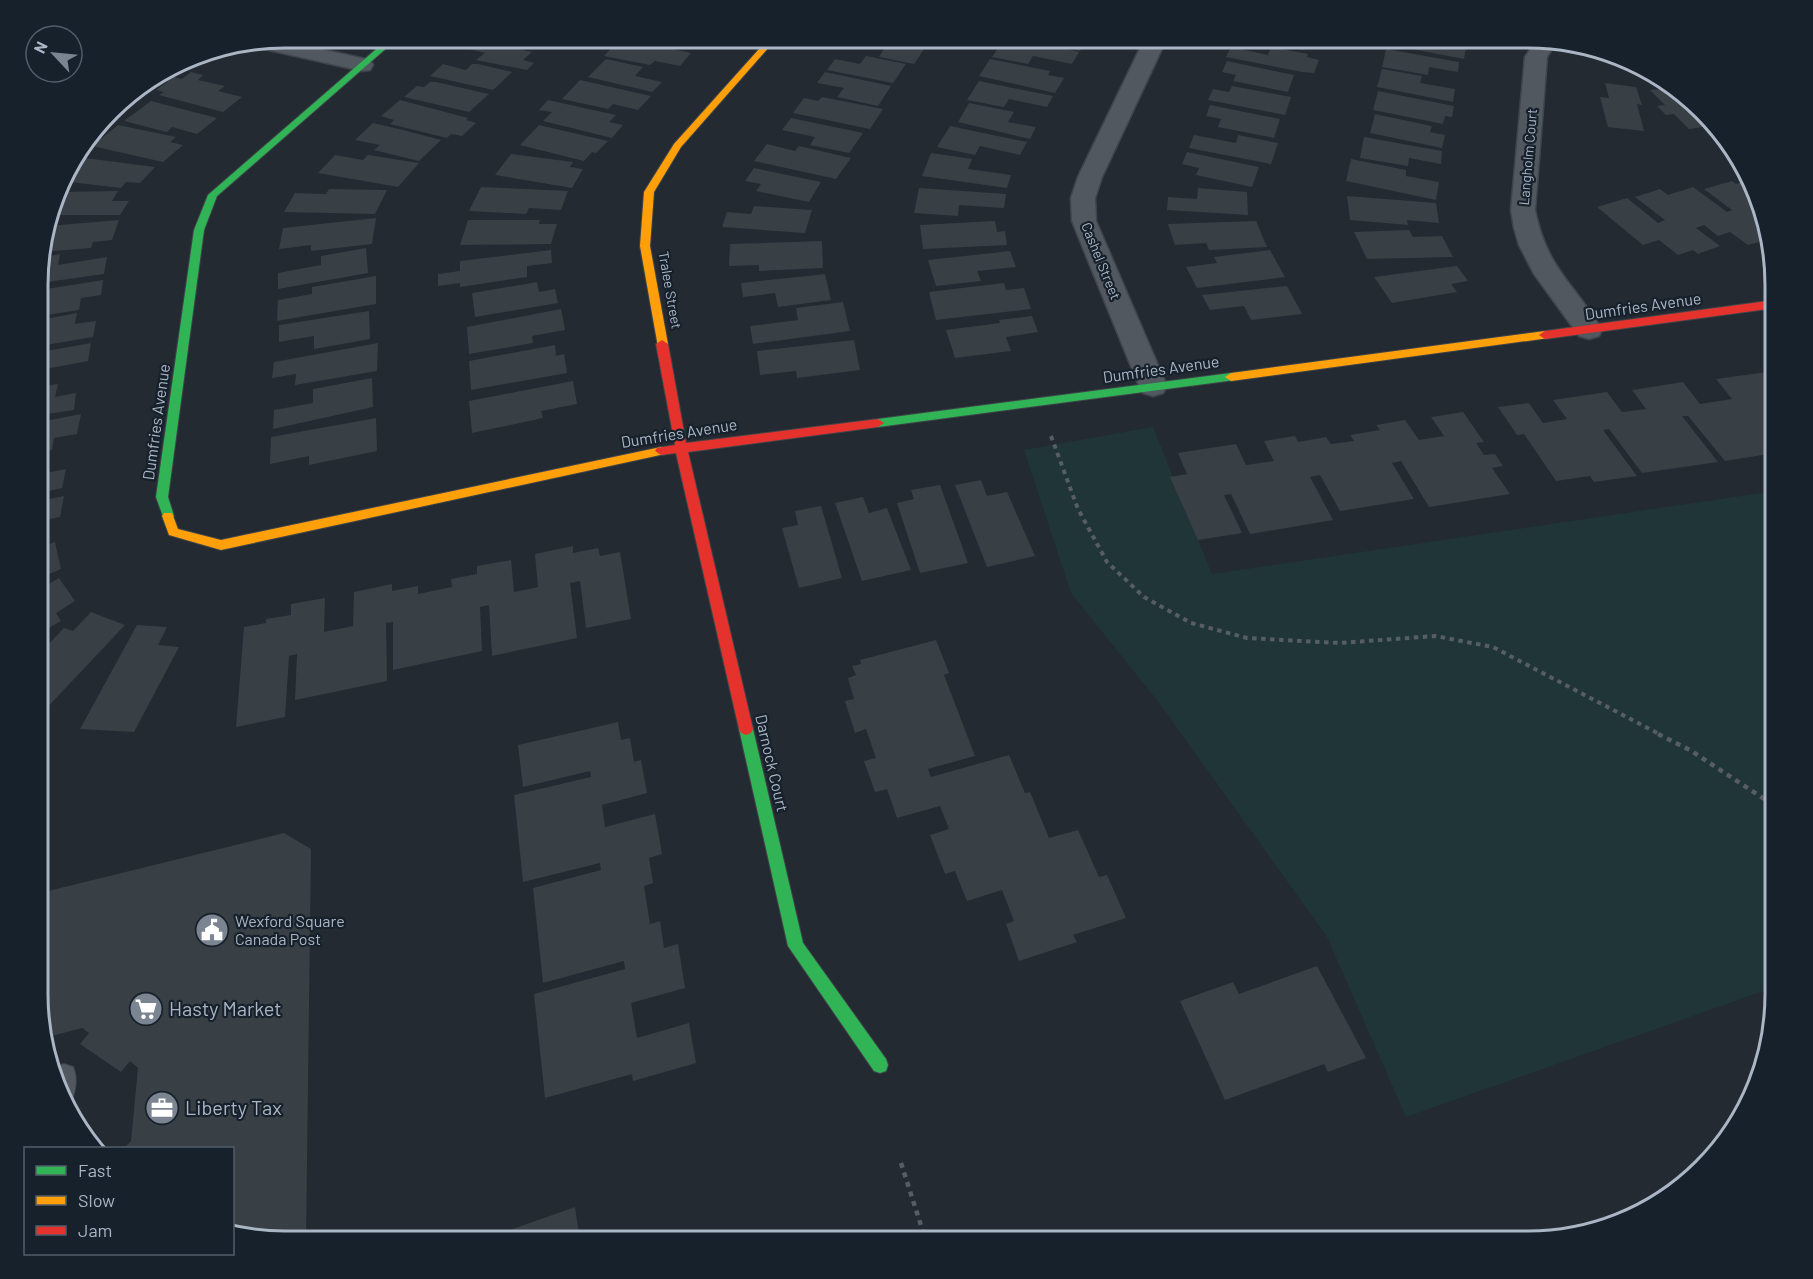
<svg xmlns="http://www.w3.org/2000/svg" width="1813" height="1279" font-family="Barlow,sans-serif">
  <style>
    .green { fill: #203537 }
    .building { fill: #383f45 }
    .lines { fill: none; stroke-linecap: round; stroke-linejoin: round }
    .lane-casing { stroke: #3f444a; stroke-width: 2 }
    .street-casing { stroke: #3f444a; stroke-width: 3 }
    .fast-casing { stroke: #3f444a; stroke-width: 2 }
    .slow-casing { stroke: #3f444a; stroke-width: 2 }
    .jam-casing { stroke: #3f444a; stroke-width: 2 }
    .path-far1 { stroke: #565d64; stroke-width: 4; stroke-dasharray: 4.5 4.5; stroke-linecap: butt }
    .path { stroke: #565d64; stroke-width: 4.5; stroke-dasharray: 5 5; stroke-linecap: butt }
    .lane { fill: #525860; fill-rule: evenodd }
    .street { fill: #525860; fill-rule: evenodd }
    .fast { fill: #30b455; fill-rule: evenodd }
    .slow { fill: #ff9f0a; fill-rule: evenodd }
    .jam { fill: #e5322d; fill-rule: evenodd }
    .labels { text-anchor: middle; stroke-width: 4.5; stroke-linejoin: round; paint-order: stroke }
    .far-street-label { font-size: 14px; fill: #aab6c5; stroke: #17212c }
    .street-label { font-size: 16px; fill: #aab6c5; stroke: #17212c }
    .poi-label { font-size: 16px; fill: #aab6c5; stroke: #17212c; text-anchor: start }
    .near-poi-label { font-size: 20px; fill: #aab6c5; stroke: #17212c; text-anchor: start }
    .rim { fill: none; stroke: #aab6c5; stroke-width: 3 }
  </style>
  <rect width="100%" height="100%" fill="#232a31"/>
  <polygon class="green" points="1153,427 1212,574 1775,491 1775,987 1406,1117 1327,937 1160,704 1071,593 1024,450"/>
  <g class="building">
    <polygon points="472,38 532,52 523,60 534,63 527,70 476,60 485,53 461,47"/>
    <polygon points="495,38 549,38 538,48"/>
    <polygon points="621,38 691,53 680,66 655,61 650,65 604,56"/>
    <polygon points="645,38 693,38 702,39 692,49"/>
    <polygon points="851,38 889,38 927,45 914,64 879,57 884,49 848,42"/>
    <polygon points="1005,38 1049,45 1024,38 1087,38 1080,51 1061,47 1079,52 1072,64 1033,56 1028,64 992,57"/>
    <polygon points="1253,38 1308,38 1304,50 1252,40"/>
    <polygon points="1388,38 1425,38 1424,41 1466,48 1464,59 1386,44"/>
    <polygon points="1231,47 1268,55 1271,47 1308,54 1307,57 1319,60 1314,73 1302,72 1226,57"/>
    <polygon points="1386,49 1459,62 1458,72 1429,67 1428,75 1382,67"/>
    <polygon points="866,56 906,64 893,83 827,70 835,59 860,64"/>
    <polygon points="606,59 643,67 635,76 662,82 652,92 588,77"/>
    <polygon points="990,59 1050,71 1048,75 1064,78 1055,93 979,76"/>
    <polygon points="1227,61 1294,75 1288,92 1233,81 1236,75 1222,72"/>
    <polygon points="443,64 466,70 472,64 478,64 512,72 493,90 430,76"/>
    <polygon points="1382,69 1422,76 1420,83 1455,89 1453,102 1377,87"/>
    <polygon points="191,72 203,75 198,80 225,86 218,91 242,97 223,112 159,95 164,92 156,90 174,77 182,79"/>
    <polygon points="825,72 891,86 878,106 837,97 844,88 817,83"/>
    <polygon points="580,80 651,96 638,110 613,104 608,109 562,99"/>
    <polygon points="979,81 1053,96 1047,107 1009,99 1004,107 967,100"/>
    <polygon points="430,82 436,82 489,94 469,112 404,97 417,86 424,87"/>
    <polygon points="1605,83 1636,87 1642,105 1637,104 1644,131 1608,127 1600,97 1609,98"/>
    <polygon points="1669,83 1679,89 1710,126 1689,129 1674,114 1666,115 1657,106 1665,105 1650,90 1662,89 1657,85"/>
    <polygon points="1232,86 1291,97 1285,115 1208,100 1213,89 1229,92"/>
    <polygon points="1378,91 1454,106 1452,117 1445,116 1443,124 1373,110"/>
    <polygon points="822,97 883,109 870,129 793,113 804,98 818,101"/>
    <polygon points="400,100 468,118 466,120 476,123 462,136 451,134 447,138 390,124 394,120 381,116"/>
    <polygon points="548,100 616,115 609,122 623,125 612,138 543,121 552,112 539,110"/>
    <polygon points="151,101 217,118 197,134 172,127 167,132 124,121"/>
    <polygon points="969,103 1014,112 1008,122 1036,127 1030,139 958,122"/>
    <polygon points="1210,105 1280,119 1274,138 1218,127 1221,119 1206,116"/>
    <polygon points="1375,114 1432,126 1430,132 1445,135 1442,148 1370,133"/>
    <polygon points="791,118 863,133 849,153 810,145 815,137 782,130"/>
    <polygon points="373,123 403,130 441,140 419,161 374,150 380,145 355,140"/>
    <polygon points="118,125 176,137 170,142 183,145 163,162 92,146"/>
    <polygon points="539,125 608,141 596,153 592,152 584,161 520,145"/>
    <polygon points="950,126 1027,142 1020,155 980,146 975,155 937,147"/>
    <polygon points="1194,135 1236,143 1238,135 1278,143 1271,164 1189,148"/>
    <polygon points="1364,137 1442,151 1441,164 1409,158 1408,166 1360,158"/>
    <polygon points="767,144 795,151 799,146 851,158 836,179 754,161"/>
    <polygon points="1187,152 1259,167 1252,187 1196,175 1199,168 1182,164"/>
    <polygon points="931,153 972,159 968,169 1011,175 1007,188 922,176"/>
    <polygon points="511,154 573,162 570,167 583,169 572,188 495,175"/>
    <polygon points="335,155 363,160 368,155 419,163 398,187 318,173"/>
    <polygon points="77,157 155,167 140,183 126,182 121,188 61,181 63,175"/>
    <polygon points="1351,159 1406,170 1406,176 1439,182 1436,200 1346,181"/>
    <polygon points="754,168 821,182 809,202 756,191 761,184 745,181"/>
    <polygon points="1751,179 1767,240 1748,245 1730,232 1718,236 1704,225 1696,228 1720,246 1698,254 1693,250 1678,255 1659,240 1643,245 1597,207 1627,198 1658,223 1665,220 1635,197 1660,189 1668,195 1693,187 1727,212 1732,210 1704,189 1732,181 1736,184"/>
    <polygon points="481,187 568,191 561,210 529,208 526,214 469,211"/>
    <polygon points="919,188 1006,194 1004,208 959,205 958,216 914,213"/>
    <polygon points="1198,188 1247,192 1248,215 1167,210 1168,197 1197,199"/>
    <polygon points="329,189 387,190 375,214 284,212 295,193 326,194"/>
    <polygon points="118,191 112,201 129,201 120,215 51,215 58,192"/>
    <polygon points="1347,196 1436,203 1439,223 1407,220 1408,225 1350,220"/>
    <polygon points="754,206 812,210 805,233 722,227 727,212 751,214"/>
    <polygon points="376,218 372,244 311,251 311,245 279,249 283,228"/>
    <polygon points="119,220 112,240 93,242 91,248 40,252 48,226"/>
    <polygon points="468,220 540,220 539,224 557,224 551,244 460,245"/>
    <polygon points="995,221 997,232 1005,231 1007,245 923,249 920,225"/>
    <polygon points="1256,221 1267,247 1209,250 1206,243 1175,245 1168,224"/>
    <polygon points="1409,230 1413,237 1442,236 1453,257 1367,259 1354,232"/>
    <polygon points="822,241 823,268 759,271 759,265 729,266 730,244"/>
    <polygon points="366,248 368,273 278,289 278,273 321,265 321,256"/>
    <polygon points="551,250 552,263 527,266 527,277 460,287 460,283 438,286 438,274 460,271 460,261"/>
    <polygon points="1270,250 1285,277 1197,288 1186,267 1217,263 1214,257"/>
    <polygon points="1010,251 1016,267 977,271 981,281 936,286 928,260"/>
    <polygon points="60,254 58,265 107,257 104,274 40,283 40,258"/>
    <polygon points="1457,266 1468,281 1451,284 1457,292 1392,303 1374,277"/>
    <polygon points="825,274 831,300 778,307 775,293 743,297 741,283"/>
    <polygon points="376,276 376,304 277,321 278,300 312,294 312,287"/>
    <polygon points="103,280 101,295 81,298 79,310 40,316 40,290"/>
    <polygon points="537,282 539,292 555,289 558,303 475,317 472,293"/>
    <polygon points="1004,283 1006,290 1024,288 1031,309 936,320 929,292"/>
    <polygon points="1287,286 1302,314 1251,320 1244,306 1210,310 1202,295"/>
    <polygon points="843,302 850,331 753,344 750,326 798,320 796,308"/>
    <polygon points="561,309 565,330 532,336 533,343 469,354 467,327"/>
    <polygon points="369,311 370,339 314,349 314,336 279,342 279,325"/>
    <polygon points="77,313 75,324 96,321 93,337 40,346 40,320"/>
    <polygon points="1032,316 1038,332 1006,337 1011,351 955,358 946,330 1000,323 999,320"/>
    <polygon points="854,340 860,370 797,378 796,371 760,375 757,351"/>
    <polygon points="91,343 88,361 40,370 40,352"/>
    <polygon points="378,343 377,371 295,385 296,374 272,378 274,362"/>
    <polygon points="555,345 556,356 564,354 567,373 471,390 469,361"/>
    <polygon points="1767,372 1775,381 1775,411 1770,405 1764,406 1775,418 1775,453 1725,461 1688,416 1682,416 1718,462 1642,473 1609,429 1603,430 1637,476 1594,482 1590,476 1556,481 1524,434 1517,435 1498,407 1529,403 1543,423 1567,419 1553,400 1607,392 1622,412 1646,409 1632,390 1683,382 1700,404 1732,399 1716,379"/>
    <polygon points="372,378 373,407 273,429 274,410 313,403 313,389"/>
    <polygon points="573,381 577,404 541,411 543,418 472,433 469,401"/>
    <polygon points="58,384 55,397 76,393 74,410 40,415 40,387"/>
    <polygon points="1463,412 1484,442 1476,443 1484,455 1495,454 1503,466 1492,468 1510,494 1429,507 1401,461 1392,463 1414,499 1340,511 1320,475 1310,477 1333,520 1250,534 1231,494 1224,495 1242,533 1198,540 1170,477 1187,474 1178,453 1236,444 1246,465 1274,461 1264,441 1295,436 1298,442 1326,437 1331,444 1354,441 1350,435 1380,430 1376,425 1405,420 1419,440 1444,436 1431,417"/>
    <polygon points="81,414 77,434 54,438 52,450 40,452 40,422"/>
    <polygon points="376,418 377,451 309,465 309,456 270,464 271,437"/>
    <polygon points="49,460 46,473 66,469 62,488 40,493 40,461"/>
    <polygon points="981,480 987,496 1007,492 1035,556 987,567 955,485"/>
    <polygon points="940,485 968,563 920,573 897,503 914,499 911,490"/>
    <polygon points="64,496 60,517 40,521 40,501"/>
    <polygon points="863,497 869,513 887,508 911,570 862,581 835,503"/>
    <polygon points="821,506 842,578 799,588 782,528 798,525 795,511"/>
    <polygon points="55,542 61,569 40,578 40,547"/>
    <polygon points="573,546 573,553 598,548 600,556 620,552 631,619 586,628 580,581 570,583 577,638 492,656 489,605 480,607 482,651 393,670 393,622 386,623 387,681 295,700 297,654 289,656 285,717 236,727 244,627 266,623 266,619 291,615 291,604 325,598 324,632 353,626 354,592 392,584 392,591 418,586 418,594 452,587 451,579 477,574 477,566 511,560 514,592 538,587 535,554"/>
    <polygon points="59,578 75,601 56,613 61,621 40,633 40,589"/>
    <polygon points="91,612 125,625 40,715 40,653 64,628 73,631"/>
    <polygon points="137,625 167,627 158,645 179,647 134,732 80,729"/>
    <polygon points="936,640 949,673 944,675 975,756 928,769 931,777 1009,755 1025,793 1030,792 1049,838 1078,830 1099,877 1107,875 1126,918 1073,935 1077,942 1019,961 1006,924 1014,921 1002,890 967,901 955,871 945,874 930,835 949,829 940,806 897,818 887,789 875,792 864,761 876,758 866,729 855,733 845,701 854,699 848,678 856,675 852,666 861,664 860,660"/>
    <polygon points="618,722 621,740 630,738 634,762 641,760 647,793 602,805 605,827 655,814 662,854 649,858 653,883 644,886 650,924 660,921 664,948 678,944 685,988 631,1003 637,1038 689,1023 696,1063 633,1081 632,1074 545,1098 534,994 625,969 624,961 543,983 533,888 601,870 600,863 523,882 514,795 591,777 590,771 523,787 518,745"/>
    <polygon points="284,833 311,849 306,1241 269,1241 232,1234 232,1148 124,1148 131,1141 138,1068 130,1061 121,1072 80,1044 89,1033 82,1028 44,1038 40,1026 40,893"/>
    <polygon points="1317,966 1366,1058 1328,1072 1324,1064 1225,1100 1180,1001 1233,982 1239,994"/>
    <polygon points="575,1207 580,1241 508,1241 507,1231"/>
  </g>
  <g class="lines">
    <g class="lane-casing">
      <path id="lane" d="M64 1064 73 1067C78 1079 76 1090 71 1102L66 1104 53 1067Z"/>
    </g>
    <g class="street-casing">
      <g id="street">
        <polygon points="1145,38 1167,38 1102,177 1095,198 1096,221 1167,386 1163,393 1153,396 1143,393 1139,386 1072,221 1071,198 1078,177"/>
        <path d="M1538 38 1557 41 1547 57 1535 210C1547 269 1574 283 1602 330L1599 336 1589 339 1579 336 1534 274 1519 245 1514 228 1511 210 1525 57Z"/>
        <polygon points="276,39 370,60 373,65 370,70 362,71 260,48 251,44"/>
      </g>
    </g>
    <g class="fast-casing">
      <g id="fast">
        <polygon points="389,38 398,38 217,196 204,230 168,497 174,516 172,519 164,519 156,497 194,230 208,195"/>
        <polygon points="1231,373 1235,374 1235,380 878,427 872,423 878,419"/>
        <polygon points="746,723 751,725 753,729 803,943 886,1059 888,1065 886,1071 880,1073 874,1071 788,946 739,729 741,725"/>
      </g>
    </g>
    <g class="slow-casing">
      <g id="slow">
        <polygon points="769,38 777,38 681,147 654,192 650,246 668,344 662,348 658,347 640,246 644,192 674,144"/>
        <polygon points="1545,331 1551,335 1549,338 1231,381 1225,377 1231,373"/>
        <polygon points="661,447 667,451 665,454 221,550 169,535 162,516 164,513 172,513 178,529 221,540"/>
      </g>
    </g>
    <g class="jam-casing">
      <g id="jam">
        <polygon points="1775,300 1775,308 1545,339 1539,335 1545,331"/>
        <polygon points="662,340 668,344 686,443 878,419 884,423 878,427 688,452 753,729 751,733 746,735 741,733 739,729 676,453 661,455 655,451 657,448 675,445 656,344"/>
      </g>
    </g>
    <polyline class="path-far1" points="1051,436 1078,509 1107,562 1144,597 1191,623 1247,638 1340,643 1435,636 1493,647 1661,735"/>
    <g class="path">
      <polyline points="1658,734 1690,750 1775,806"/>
      <polyline points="901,1163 926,1241"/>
    </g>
    <use href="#lane" class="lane"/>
    <use href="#street" class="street"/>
    <use href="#fast" class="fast"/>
    <use href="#slow" class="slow"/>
    <use href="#jam" class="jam"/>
  </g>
  <defs>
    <g id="civic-disc" transform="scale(1.725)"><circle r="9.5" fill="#7b8591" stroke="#17212c"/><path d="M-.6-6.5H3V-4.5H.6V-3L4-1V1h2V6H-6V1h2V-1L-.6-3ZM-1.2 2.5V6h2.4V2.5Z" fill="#fff"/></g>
    <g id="supermarket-disc" transform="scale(1.725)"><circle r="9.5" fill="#7b8591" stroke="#17212c"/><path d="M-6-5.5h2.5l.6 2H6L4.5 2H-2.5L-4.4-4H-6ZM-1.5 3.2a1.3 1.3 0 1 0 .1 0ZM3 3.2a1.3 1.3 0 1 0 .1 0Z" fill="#fff"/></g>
    <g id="office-disc" transform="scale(1.725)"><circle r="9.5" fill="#7b8591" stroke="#17212c"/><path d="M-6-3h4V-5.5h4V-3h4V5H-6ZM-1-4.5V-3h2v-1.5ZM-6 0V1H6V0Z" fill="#fff"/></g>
  </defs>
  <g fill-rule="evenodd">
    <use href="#civic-disc" x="212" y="930"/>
    <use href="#supermarket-disc" x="146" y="1009"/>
    <use href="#office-disc" x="162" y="1108"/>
  </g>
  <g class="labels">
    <g class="far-street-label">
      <text transform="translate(1528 157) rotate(-85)" y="5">Langholm Court</text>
      <text transform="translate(1101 261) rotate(68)" y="5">Cashel Street</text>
      <text transform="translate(670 290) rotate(80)" y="5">Tralee Street</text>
    </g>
    <g class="street-label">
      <text transform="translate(1643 306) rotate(-8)" y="6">Dumfries Avenue</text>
      <text transform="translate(1161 369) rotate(-8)" y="6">Dumfries Avenue</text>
      <text transform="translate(156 422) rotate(-82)" y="6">Dumfries Avenue</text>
      <text transform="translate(679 433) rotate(-9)" y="6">Dumfries Avenue</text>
      <text transform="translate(772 763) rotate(77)" y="6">Darnock Court</text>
    </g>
    <g class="poi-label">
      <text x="235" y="927">Wexford Square<tspan x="235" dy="18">Canada Post</tspan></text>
    </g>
    <g class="near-poi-label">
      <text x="169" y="1016">Hasty Market</text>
      <text x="185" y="1115">Liberty Tax</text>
    </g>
  </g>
  <path d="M0 0H1813V1279H0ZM285 48H1528A237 237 0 0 1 1765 285V994A237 237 0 0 1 1528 1231H285A237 237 0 0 1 48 994V285A237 237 0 0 1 285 48Z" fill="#17212c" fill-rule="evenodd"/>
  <path class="rim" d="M285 48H1528A237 237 0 0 1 1765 285V994A237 237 0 0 1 1528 1231H285A237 237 0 0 1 48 994V285A237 237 0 0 1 285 48Z"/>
  <rect x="24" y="1147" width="210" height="108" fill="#17212c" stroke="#525d69" stroke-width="1.5"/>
  <rect x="36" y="1166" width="30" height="9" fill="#30b455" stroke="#525d69" stroke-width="1.5"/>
  <text x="78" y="1177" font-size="18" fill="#aab6c5">Fast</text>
  <rect x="36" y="1196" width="30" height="9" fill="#ff9f0a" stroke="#525d69" stroke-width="1.5"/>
  <text x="78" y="1207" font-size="18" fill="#aab6c5">Slow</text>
  <rect x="36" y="1226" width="30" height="9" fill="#e5322d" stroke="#525d69" stroke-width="1.5"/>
  <text x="78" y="1237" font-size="18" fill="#aab6c5">Jam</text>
  <g transform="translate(54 54) rotate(296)"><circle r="28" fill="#17212c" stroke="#525d69" stroke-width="1.5"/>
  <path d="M0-4.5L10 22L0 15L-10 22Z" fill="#7b8591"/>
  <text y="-9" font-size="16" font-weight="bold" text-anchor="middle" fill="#aab6c5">N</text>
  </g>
</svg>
